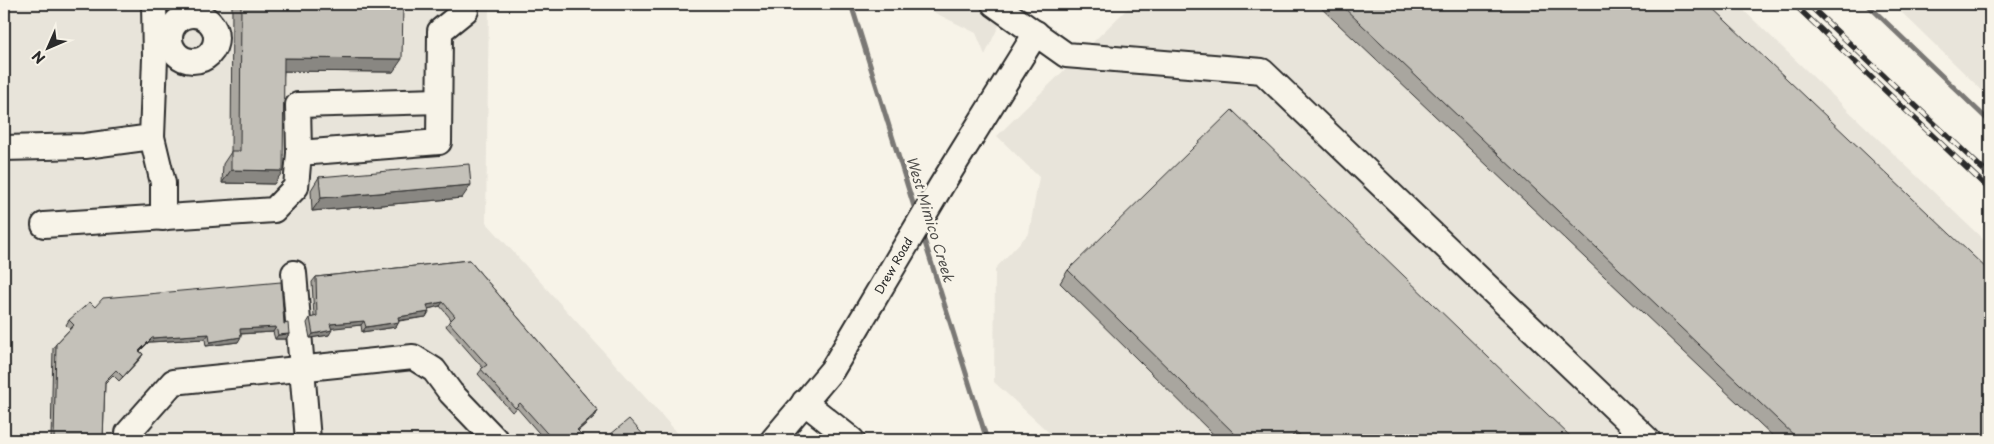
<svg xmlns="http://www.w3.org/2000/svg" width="1994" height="444" font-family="'Playpen Sans',sans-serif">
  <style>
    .built { fill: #e8e4da }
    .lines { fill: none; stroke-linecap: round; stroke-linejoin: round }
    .stream { stroke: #7a7874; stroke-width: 5 }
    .minor-casing { stroke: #2b2b2b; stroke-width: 28 }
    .minor { stroke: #f7f3e8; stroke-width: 24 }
    .rail-casing { stroke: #2b2b2b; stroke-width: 5.5 }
    .rail { stroke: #f7f3e8; stroke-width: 4; stroke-dasharray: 11; stroke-linecap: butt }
    .wall { fill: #a9a69f; stroke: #2b2b2b }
    .shaded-wall { fill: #898782; stroke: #2b2b2b }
    .building { fill: #c4c1b9; stroke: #2b2b2b }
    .labels { text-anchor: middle; stroke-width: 5; stroke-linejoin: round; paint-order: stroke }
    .street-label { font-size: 12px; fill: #2b2b2b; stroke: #f7f3e8 }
    .water-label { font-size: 14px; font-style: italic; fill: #53524f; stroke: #f7f3e8 }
  </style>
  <rect width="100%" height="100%" fill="#f7f3e8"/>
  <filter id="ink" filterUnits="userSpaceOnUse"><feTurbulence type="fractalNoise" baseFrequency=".02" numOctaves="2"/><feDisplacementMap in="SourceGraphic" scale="10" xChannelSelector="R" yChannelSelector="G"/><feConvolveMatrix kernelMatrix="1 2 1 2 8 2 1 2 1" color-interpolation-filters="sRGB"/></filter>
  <g filter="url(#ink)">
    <g class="built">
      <polygon points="4,4 489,4 486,222 684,440 4,440"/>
      <polygon points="917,4 1009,4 985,55 976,33"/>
      <polygon points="1132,4 1737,4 1990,246 1990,440 1057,440 994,382 995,269 1029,233 1039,177 997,136"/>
      <polygon points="1893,4 1990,4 1990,98"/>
    </g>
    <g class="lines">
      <g class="stream">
        <polyline points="851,4 916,213"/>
        <polyline points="1867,4 1990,122"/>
        <polyline points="922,233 987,440"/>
      </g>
      <g class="minor-casing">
        <g id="minor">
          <polyline points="994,4 1066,55 1262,71 1648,440"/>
          <circle cx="193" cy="38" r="23"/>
          <polyline points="152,137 163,183 163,218"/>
          <polyline points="4,148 85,146 152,137 155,58 154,4"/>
          <polyline points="299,153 298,105 439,101"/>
          <polyline points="44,225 274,210 296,187 299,153 439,142 440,31 466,10 466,4"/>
          <polyline points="294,273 308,440"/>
          <polyline points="804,402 852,440"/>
          <polyline points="128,440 128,433 173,382 413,357 434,370 451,393 496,440"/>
          <polyline points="773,440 832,370 941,186 1036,33"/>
        </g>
      </g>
      <use href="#minor" class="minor"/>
      <g class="rail-casing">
        <g id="rail">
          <polyline points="1794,4 1990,190"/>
          <polyline points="1808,4 1990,176"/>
        </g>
      </g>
      <use href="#rail" class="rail"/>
    </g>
    <g class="wall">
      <polygon points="232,4 403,4 393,72 284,71 274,184 222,183 223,164 231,152"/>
      <polygon points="1317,4 1708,4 1990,440 1777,440"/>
      <polygon points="319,177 462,198 312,211 311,190"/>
      <polygon points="469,260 598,411 595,416 578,431 587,440 545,440 517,408 512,412 478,374 483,368 446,326 451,319 440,306 428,309 426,317 399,321 396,327 362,332 361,325 331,328 329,335 310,338 307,323 310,318 314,317 312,282 316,277"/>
      <polygon points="1068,270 1574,440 1219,440 1060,283"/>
      <polygon points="95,307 284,324 289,334 286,339 275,339 273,332 241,334 238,342 206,346 205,339 149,342 140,351 143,354 140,359 119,381 113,375 105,383 103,440 51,440 53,348 56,344 70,329 66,325 69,320"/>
    </g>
    <g class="shaded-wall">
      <polygon points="284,58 402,59 393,72 275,71"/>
      <polygon points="231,170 283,171 274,184 222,183"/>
      <polygon points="471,185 462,198 312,211 321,198"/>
      <polygon points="443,302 440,306 424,310 427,305"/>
      <polygon points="429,312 426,317 395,321 398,317"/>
      <polygon points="364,321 361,325 327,329 330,324"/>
      <polygon points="399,322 396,327 362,332 366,327"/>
      <polygon points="276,327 273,332 237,334 240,329"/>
      <polygon points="332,330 329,335 310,338 313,334"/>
      <polygon points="209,334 205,339 149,342 136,355 139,351 152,338"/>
      <polygon points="289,334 286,339 275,339 278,335"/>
      <polygon points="241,337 238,342 206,346 210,342"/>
      <polygon points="143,354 140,359 119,381 123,377"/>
      <polygon points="598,411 595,416 574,434 577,430"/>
    </g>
    <g class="building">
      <polygon points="241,4 403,4 402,59 284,58 283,171 231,170 231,151 240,151"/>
      <polygon points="1340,4 1708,4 1990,272 1990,440 1799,440"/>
      <polygon points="1232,110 1574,440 1305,440 1296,432 1289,440 1241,440 1068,270"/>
      <polygon points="469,164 471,185 321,198 319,177"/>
      <polygon points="469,260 598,411 577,430 587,440 553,440 520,403 515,408 481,369 487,365 449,322 455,316 443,302 427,305 429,312 398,317 399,322 366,327 364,321 330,324 332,330 313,334 310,318 317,316 316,277"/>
      <polygon points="281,282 284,324 288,323 289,334 278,335 276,327 240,329 241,337 210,342 209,334 152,338 139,351 143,354 123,377 116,370 105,381 103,440 54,440 56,344 74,325 69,320 90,302 95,307 103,298"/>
      <polygon points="629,419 648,440 604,440"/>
    </g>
  </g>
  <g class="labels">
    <g class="street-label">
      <text transform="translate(894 266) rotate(-60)" y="4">Drew Road</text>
    </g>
    <g class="water-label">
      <text transform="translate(930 219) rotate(73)" y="5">West Mimico Creek</text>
    </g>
  </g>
  <rect width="1994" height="444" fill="none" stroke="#f7f3e8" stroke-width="20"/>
  <rect x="10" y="10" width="1974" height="424" fill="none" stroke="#2b2b2b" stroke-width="2" filter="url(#ink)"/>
  <g transform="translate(48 48) rotate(225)" stroke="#f7f3e8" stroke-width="4" paint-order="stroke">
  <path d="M0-4L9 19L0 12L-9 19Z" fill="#2b2b2b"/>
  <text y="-8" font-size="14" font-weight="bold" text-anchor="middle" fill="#2b2b2b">N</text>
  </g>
</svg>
